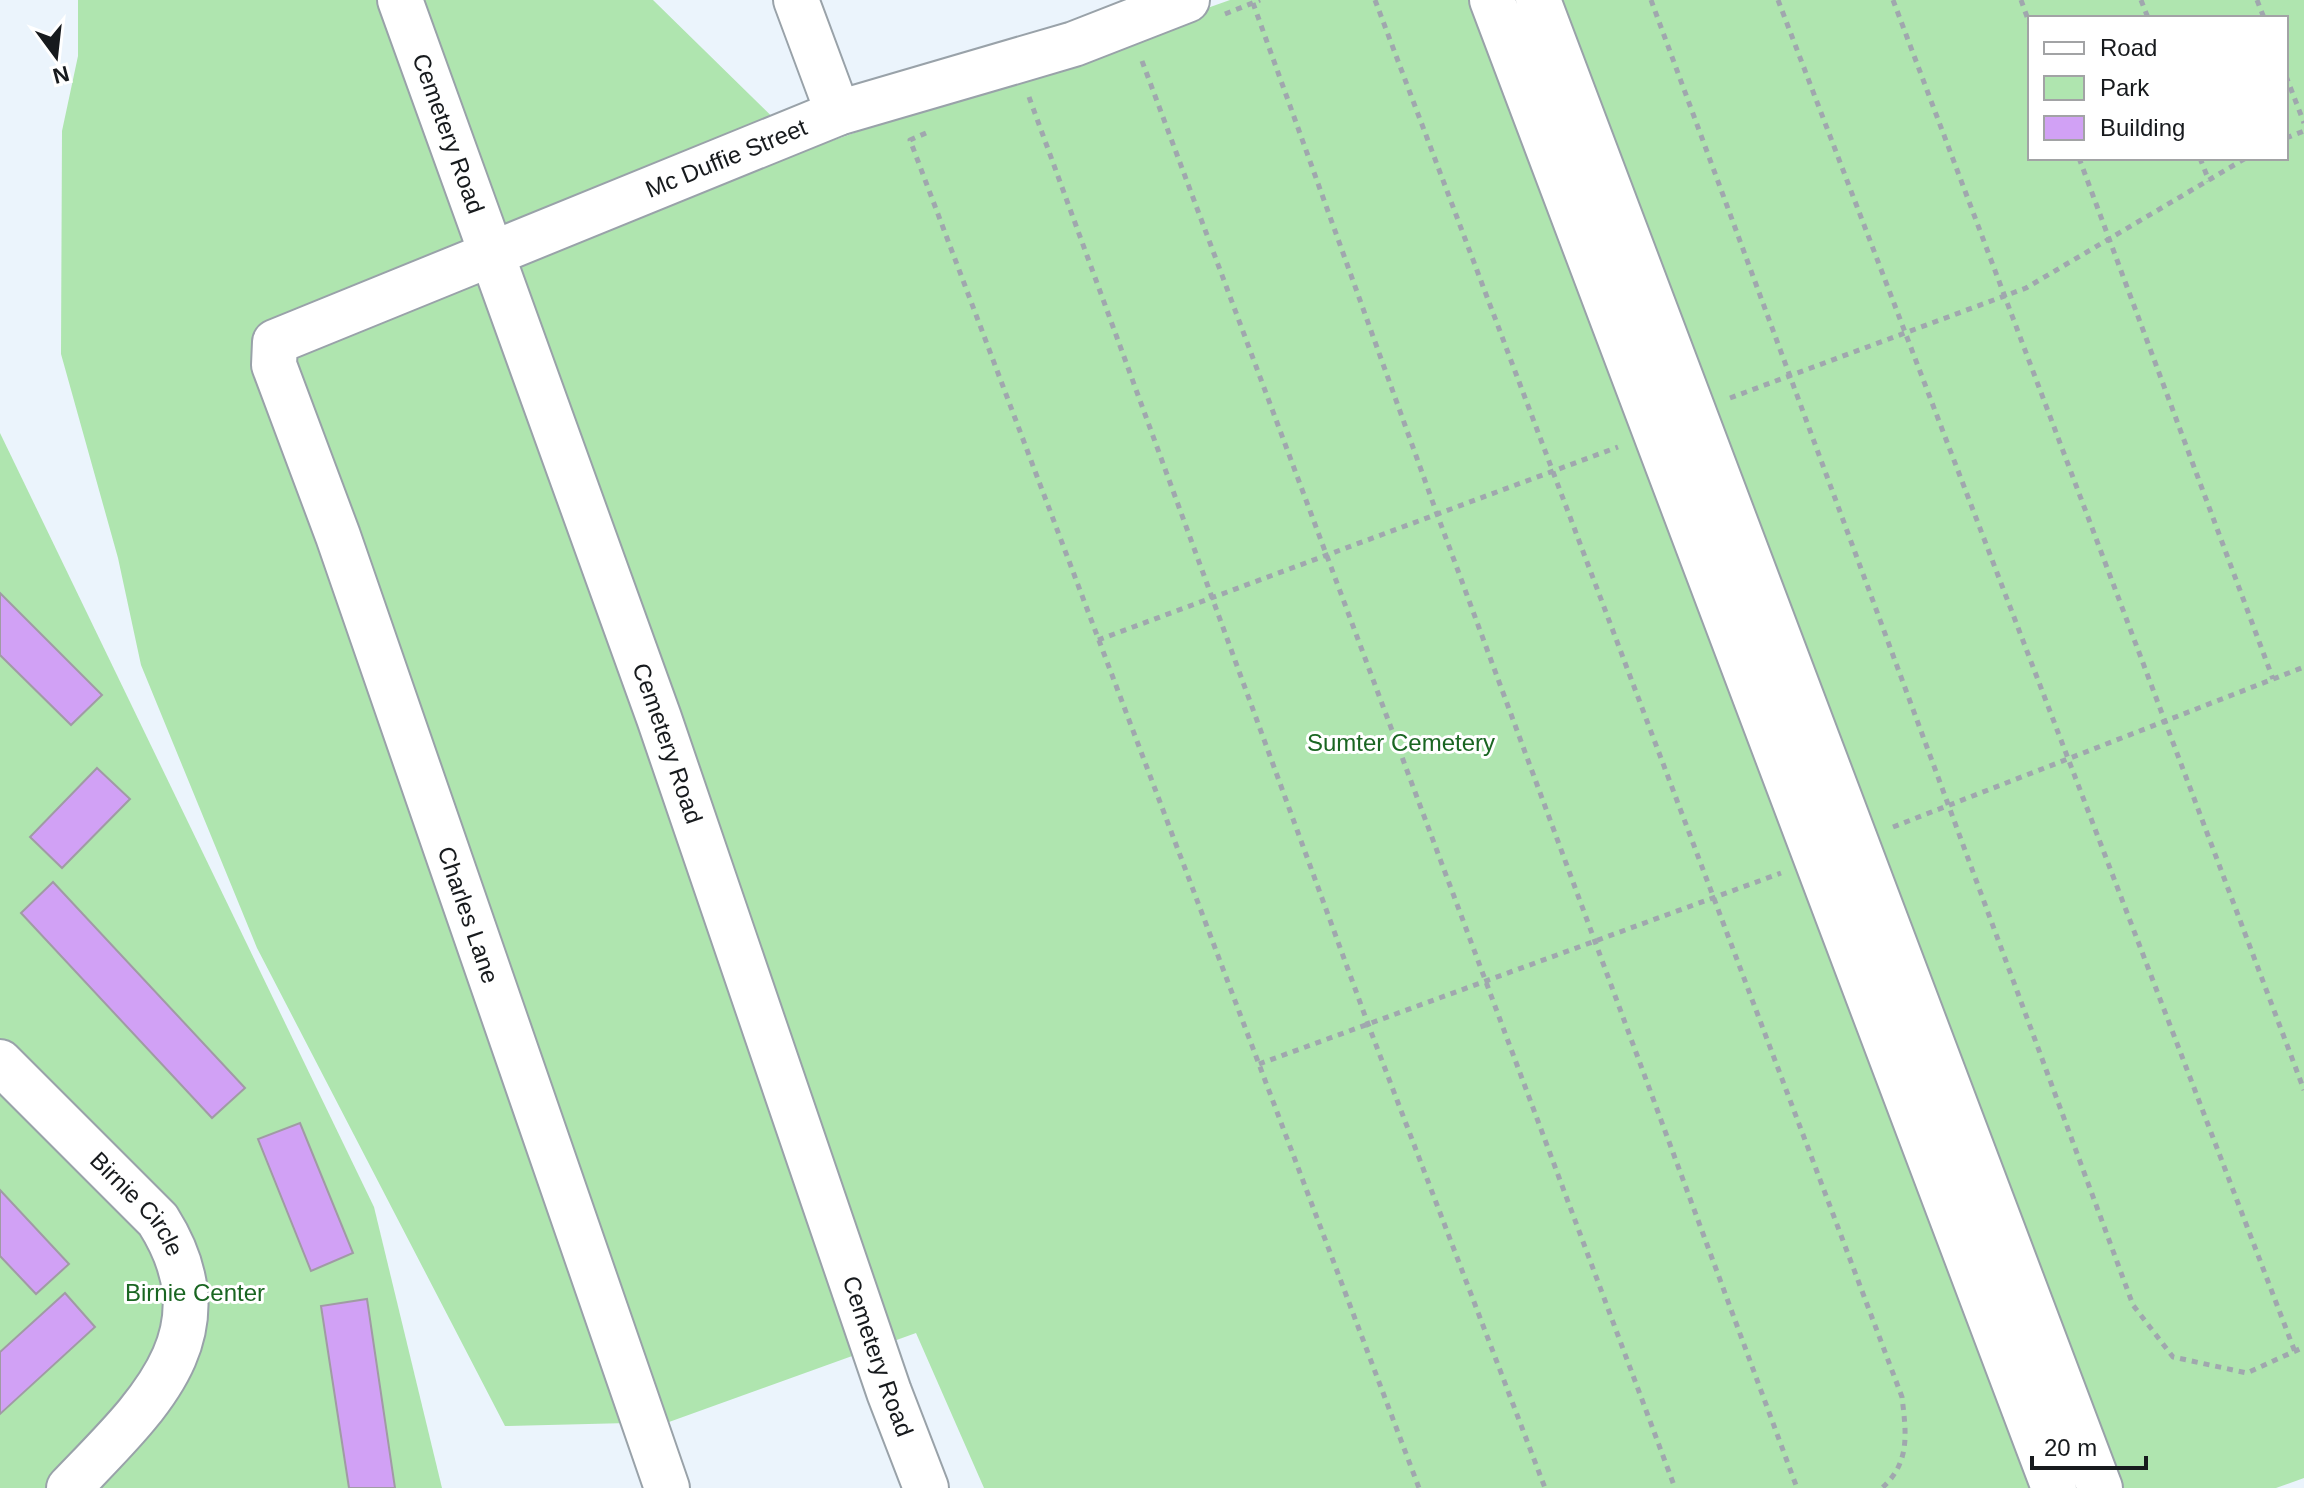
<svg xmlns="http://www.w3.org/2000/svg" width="2304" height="1488" font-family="Helvetica,sans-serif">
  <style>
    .green { fill: #afe5af; fill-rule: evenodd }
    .building { fill: #d1a1f5; stroke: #a09ba4; stroke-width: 2 }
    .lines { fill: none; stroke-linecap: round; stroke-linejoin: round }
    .minor-casing { stroke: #99a2a9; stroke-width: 48 }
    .path { stroke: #a0a7ae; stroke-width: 5; stroke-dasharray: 6 6; stroke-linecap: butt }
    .minor { stroke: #fff; stroke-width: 44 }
    .labels { text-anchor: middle; stroke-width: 6; stroke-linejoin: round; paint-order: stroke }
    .street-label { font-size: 24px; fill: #171a1d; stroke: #fff }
    .park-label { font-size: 24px; fill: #1a6622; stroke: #fff }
  </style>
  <rect width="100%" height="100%" fill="#ebf4fc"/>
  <g class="green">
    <path d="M78 0H653L806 150 1230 0H2304V1478L2276 1488H984L916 1333 669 1422 505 1426 257 948 141 665 118 558 61 354 62 131 78 56ZM2030 18H2286V158H2030Z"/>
    <polygon points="0,433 374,1207 442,1488 0,1488"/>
  </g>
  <g class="building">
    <polygon points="0,593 102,695 71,725 0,655"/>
    <polygon points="97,768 130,799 62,868 30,837"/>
    <polygon points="53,882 245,1088 212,1118 21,913"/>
    <polygon points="300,1123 353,1253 311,1271 258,1139"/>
    <polygon points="0,1190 69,1264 36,1294 0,1256"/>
    <polygon points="65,1293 95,1327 0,1414 0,1352"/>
    <polygon points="367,1299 395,1488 349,1488 321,1306"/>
  </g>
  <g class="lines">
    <g class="minor-casing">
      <g id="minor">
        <path id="s1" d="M400 0 659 718 889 1392 926 1488"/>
        <polyline points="796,0 838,113"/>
        <polyline points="1492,0 2054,1488"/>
        <polyline points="1538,0 2100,1488"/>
        <path id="s2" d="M0 1062 158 1220C231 1335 145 1408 69 1488"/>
        <path id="s3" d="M667 1488 338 536 274 365 275 342 838 113 1074 44 1187 0"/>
      </g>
    </g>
    <g class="path">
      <path d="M1375 0 1902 1397C1906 1432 1911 1462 1882 1488"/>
      <polyline points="1651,0 2133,1305 2173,1357 2247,1373 2304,1347"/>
      <polyline points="1778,0 2295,1352"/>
      <polyline points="1893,0 2304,1090"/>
      <polyline points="2021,0 2030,25"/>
      <polyline points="2141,0 2148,18"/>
      <polyline points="2257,0 2264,18"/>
      <polyline points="1253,3 1437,514 1797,1488"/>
      <polyline points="1225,14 1260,0"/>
      <polyline points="1142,61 1675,1488"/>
      <polyline points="2286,76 2304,123"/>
      <polyline points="1029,97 1368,1024 1545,1488"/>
      <polyline points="926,133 910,140 1419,1488"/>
      <polyline points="2286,138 2304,131"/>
      <polyline points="2079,158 2273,679"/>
      <polyline points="2200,158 2209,181"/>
      <polyline points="1730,398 2026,288 2246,158"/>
      <polyline points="1098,640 1618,447"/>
      <polyline points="1893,827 2304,667"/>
      <polyline points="1259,1064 1781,873"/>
    </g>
    <use href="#minor" class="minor"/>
  </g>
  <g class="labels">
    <g class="street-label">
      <text dy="8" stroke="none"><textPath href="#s1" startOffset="142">Cemetery Road</textPath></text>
      <text dy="8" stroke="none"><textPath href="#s3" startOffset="1700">Mc Duffie Street</textPath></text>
      <text dy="8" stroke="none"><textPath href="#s1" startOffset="790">Cemetery Road</textPath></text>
      <text transform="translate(468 915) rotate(71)" y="8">Charles Lane</text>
      <text dy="8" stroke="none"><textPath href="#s2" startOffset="198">Birnie Circle</textPath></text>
      <text dy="8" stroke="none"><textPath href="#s1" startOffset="1438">Cemetery Road</textPath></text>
    </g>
    <g class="park-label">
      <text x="1401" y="751">Sumter Cemetery</text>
      <text x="195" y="1301">Birnie Center</text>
    </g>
  </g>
  <rect x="2028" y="16" width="260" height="144" fill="#ffffff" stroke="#a2a3a5" stroke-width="2"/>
  <rect x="2044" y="42" width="40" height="12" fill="#ffffff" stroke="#a2a3a5" stroke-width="2"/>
  <text x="2100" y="56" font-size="24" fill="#171a1d">Road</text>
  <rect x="2044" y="76" width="40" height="24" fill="#afe5af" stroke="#a2a3a5" stroke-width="2"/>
  <text x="2100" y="96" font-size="24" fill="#171a1d">Park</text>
  <rect x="2044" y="116" width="40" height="24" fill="#d1a1f5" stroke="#a2a3a5" stroke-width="2"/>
  <text x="2100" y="136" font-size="24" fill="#171a1d">Building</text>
  <g transform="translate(56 56) rotate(165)" stroke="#ffffff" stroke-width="6" paint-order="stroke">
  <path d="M0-6L14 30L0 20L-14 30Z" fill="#171a1d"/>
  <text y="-12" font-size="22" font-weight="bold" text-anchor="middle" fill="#171a1d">N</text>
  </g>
  <path d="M2032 1456v12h114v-12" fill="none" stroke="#171a1d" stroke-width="4"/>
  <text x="2044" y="1456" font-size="24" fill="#171a1d" stroke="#ffffff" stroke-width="6" paint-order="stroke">20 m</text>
</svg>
